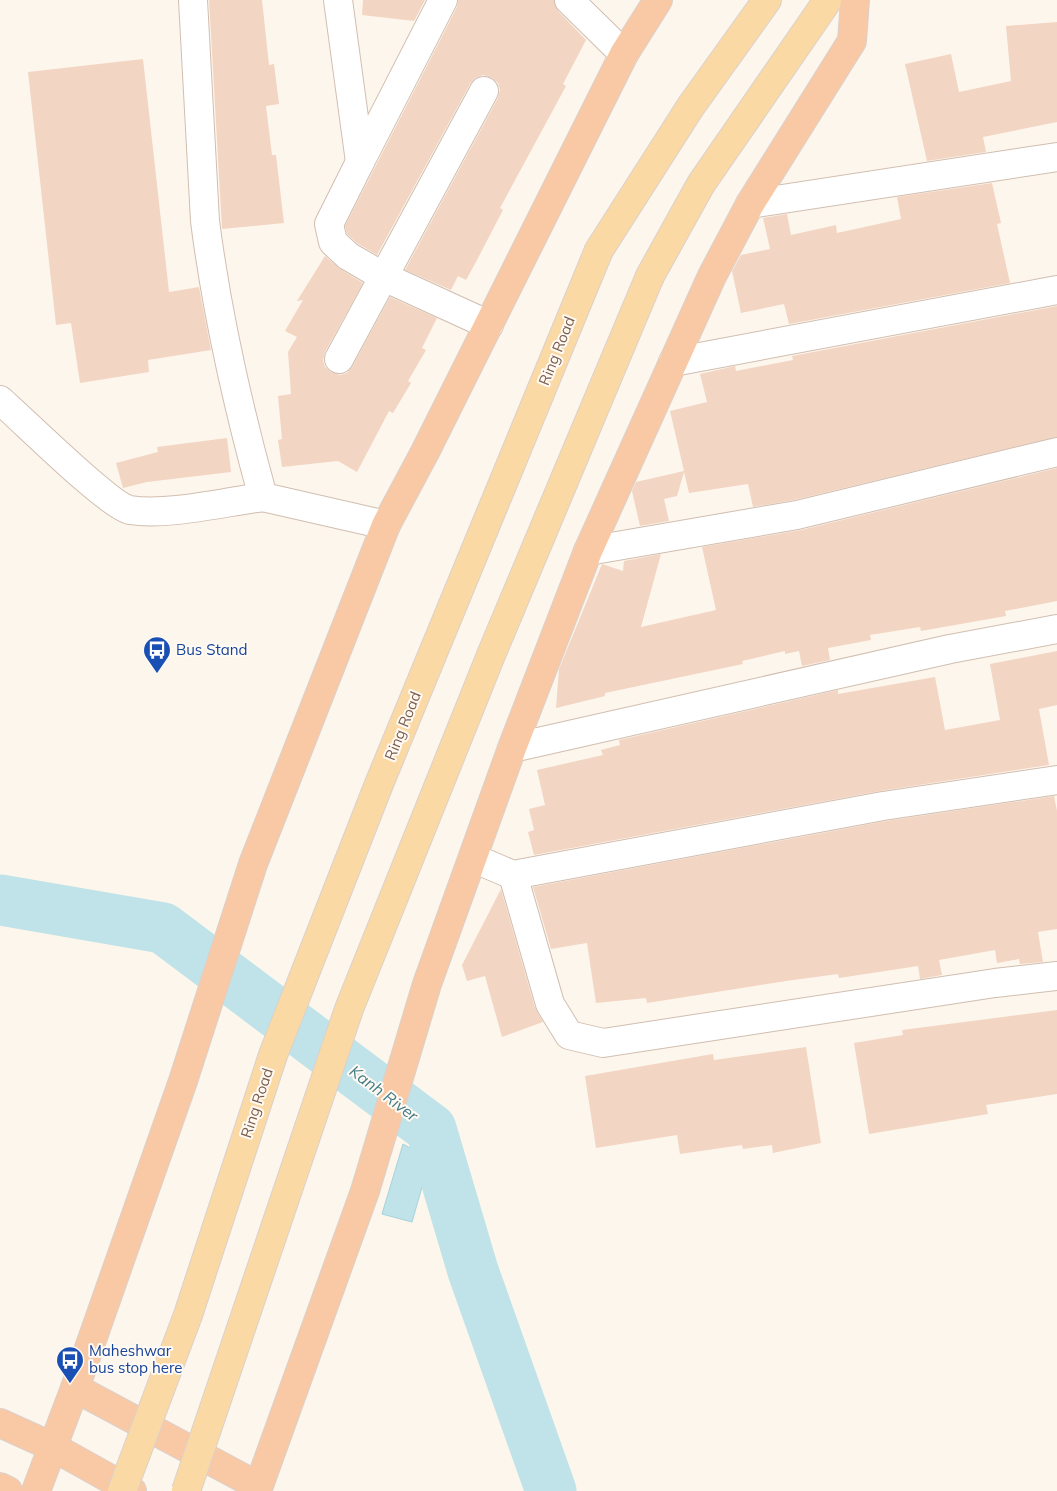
<svg xmlns="http://www.w3.org/2000/svg" width="1057" height="1491" font-family="Mulish,sans-serif">
  <style>
    .water { fill: #bfe3e8; stroke: #a5d3da }
    .lines { fill: none; stroke-linecap: round; stroke-linejoin: round }
    .river { stroke: #bfe3e8; stroke-width: 51 }
    .building { fill: #f3d5c3 }
    .minor-casing { stroke: #d1beb0; stroke-width: 30 }
    .primary-casing { stroke: #dad1cd; stroke-width: 30 }
    .trunk-casing { stroke: #dad1cd; stroke-width: 30 }
    .minor { stroke: #fff; stroke-width: 28 }
    .primary { stroke: #fbd9a5; stroke-width: 28 }
    .trunk { stroke: #f9c8a4; stroke-width: 28 }
    .primary-bridge-casing { stroke: #dad1cd; stroke-width: 30; stroke-linecap: butt }
    .primary-bridge { stroke: #fbd9a5; stroke-width: 28 }
    .labels { text-anchor: middle; stroke-width: 4; stroke-linejoin: round; paint-order: stroke }
    .street-label { font-size: 15px; fill: #7a5c4d; stroke: #fffaf3 }
    .transit-label { font-size: 15px; fill: #164399; stroke: #fffaf3; text-anchor: start }
    .water-label { font-size: 16px; font-style: italic; fill: #437c86; stroke: #fffaf3 }
  </style>
  <rect width="100%" height="100%" fill="#fdf6ec"/>
  <polygon class="water" points="403,1144 430,1159 412,1222 382,1214"/>
  <g class="lines">
    <polyline class="river" points="0,900 163,928 431,1129 473,1271 551,1491"/>
  </g>
  <g class="building">
    <polygon points="209,0 262,0 269,65 274,64 279,104 266,106 272,155 276,155 284,223 222,229"/>
    <polygon points="363,0 425,0 414,21 362,15"/>
    <polygon points="458,0 554,0 558,11 586,40 563,84 566,86 500,208 503,210 477,260 466,280 458,276 451,290 405,270 498,98 500,90 498,83 492,78 483,75 475,78 470,84 377,255 357,243 347,234 345,226 457,7"/>
    <polygon points="1057,22 1057,122 983,137 986,152 927,161 905,64 951,54 959,92 1011,81 1006,26"/>
    <polygon points="143,59 169,292 199,287 211,350 148,360 149,372 80,383 71,323 56,325 28,72"/>
    <polygon points="992,183 1001,223 997,224 1010,283 789,324 784,304 741,313 732,271 741,255 770,249 763,218 787,214 791,235 836,225 837,233 901,219 897,197"/>
    <polygon points="325,256 340,269 363,283 325,352 323,360 325,367 331,372 340,375 347,373 352,367 390,297 437,318 422,348 426,350 408,381 411,383 393,413 389,411 357,472 338,461 282,467 278,440 282,439 278,396 291,394 288,352 297,337 285,331 303,300 297,301"/>
    <polygon points="1057,306 1057,437 794,500 753,507 748,484 689,493 684,472 677,496 664,499 669,521 640,526 632,491 636,482 684,471 670,411 707,402 700,374 735,366 736,371 793,360 792,356"/>
    <polygon points="227,438 231,472 147,482 123,488 116,463 158,452 157,447"/>
    <polygon points="1057,468 1057,601 1005,611 1006,616 921,631 920,627 870,635 871,640 828,648 830,660 802,666 799,651 785,654 785,651 742,661 743,664 605,693 605,696 556,708 559,669 602,564 623,571 624,561 661,554 641,627 716,610 702,547 801,530"/>
    <polygon points="1057,651 1057,705 1039,709 1049,765 880,791 534,855 528,832 534,830 529,809 545,805 537,770 603,755 601,750 620,745 619,740 838,690 838,694 935,677 945,730 1000,720 990,664"/>
    <polygon points="1054,796 1057,811 1057,929 1038,932 1043,962 1020,964 1019,959 997,963 995,950 939,960 942,975 920,979 918,966 839,978 838,974 786,981 647,1003 646,998 596,1003 587,943 551,949 533,887 886,821"/>
    <polygon points="501,889 535,1008 543,1022 502,1037 485,976 467,981 462,965"/>
    <polygon points="1057,1010 1057,1094 986,1105 988,1114 869,1134 854,1043 903,1035 902,1030"/>
    <polygon points="806,1047 821,1143 773,1153 772,1145 743,1149 742,1145 680,1154 677,1135 596,1148 585,1076 713,1054 714,1060"/>
  </g>
  <g class="lines">
    <g class="minor-casing">
      <g id="minor">
        <path d="M193 0 205 221C217 314 238 407 263 497L386 525"/>
        <polyline points="338,0 360,162 443,0"/>
        <polyline points="569,0 624,54"/>
        <polyline points="360,162 329,224 333,242 348,256 384,277 489,325"/>
        <polyline points="750,204 1057,157"/>
        <polyline points="339,359 484,91"/>
        <polyline points="673,362 1057,290"/>
        <path d="M0 400C22 419 109 506 130 510 168 516 224 502 263 497"/>
        <polyline points="588,551 797,515 1057,452"/>
        <polyline points="512,748 950,649 1057,629"/>
        <polyline points="473,858 513,875 883,806 1057,780"/>
        <polyline points="513,875 550,1004 569,1035 603,1043 995,983 1057,976"/>
      </g>
    </g>
    <g class="primary-casing">
      <g id="primary">
        <polyline points="599,250 691,106 767,0"/>
        <polyline points="650,276 701,184 828,0"/>
      </g>
    </g>
    <g class="trunk-casing">
      <g id="trunk">
        <polyline points="75,1388 258,1486"/>
        <polyline points="0,1423 53,1447 132,1491"/>
        <polyline points="0,1487 8,1491"/>
        <polyline points="36,1491 75,1388 183,1081 253,864 386,525 425,452 624,54 658,0"/>
        <polyline points="257,1491 365,1191 427,984 512,748 588,551 712,276 750,204 852,41 855,0"/>
      </g>
    </g>
    <use href="#minor" class="minor"/>
    <use href="#primary" class="primary"/>
    <use href="#trunk" class="trunk"/>
    <g class="primary-bridge-casing">
      <g id="primary-bridge">
        <polyline points="122,1491 188,1315 273,1055 379,784 599,250"/>
        <polyline points="186,1491 349,1009 491,655 650,276"/>
      </g>
    </g>
    <use href="#primary-bridge" class="primary-bridge"/>
  </g>
  <defs>
    <g id="bus-pin" transform="scale(1.4375)"><path d="M0 17L-7.5 6A9.5 9.5 0 1 1 7.5 6Z" fill="#1a4fb4" stroke="#fffaf3"/><path d="M-5-6H5V4H4V6H2V4H-2V6H-4V4H-5ZM-3.5-4V0h7V-4ZM-3.5 1.2v1.5H-2V1.2ZM2 1.2v1.5H3.5V1.2Z" fill="#fff"/></g>
  </defs>
  <g fill-rule="evenodd">
    <use href="#bus-pin" x="157" y="650"/>
    <use href="#bus-pin" x="70" y="1360"/>
  </g>
  <g class="labels">
    <g class="street-label">
      <text transform="translate(557 351) rotate(-68)" y="5">Ring Road</text>
      <text transform="translate(403 726) rotate(-68)" y="5">Ring Road</text>
      <text transform="translate(257 1103) rotate(-72)" y="5">Ring Road</text>
    </g>
    <g class="transit-label">
      <text x="176" y="655">Bus Stand</text>
      <text x="89" y="1356">Maheshwar<tspan x="89" dy="17">bus stop here</tspan></text>
    </g>
    <g class="water-label">
      <text transform="translate(384 1093) rotate(37)" y="6">Kanh River</text>
    </g>
  </g>
</svg>
